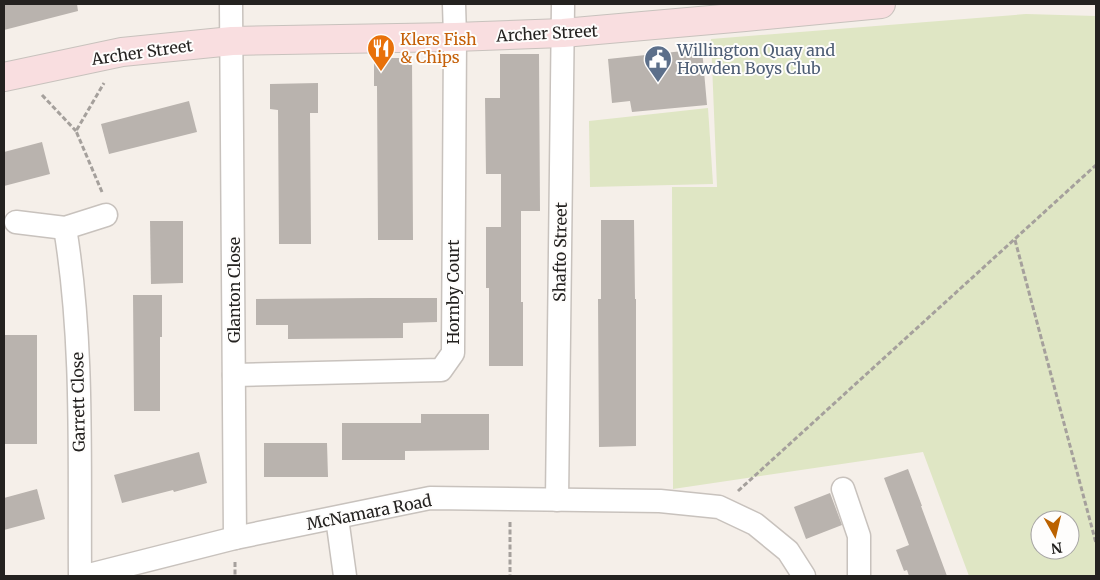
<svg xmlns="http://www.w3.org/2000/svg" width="1100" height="580" font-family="Merriweather,serif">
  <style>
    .green { fill: #dfe6c4; fill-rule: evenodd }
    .building { fill: #b9b3ae }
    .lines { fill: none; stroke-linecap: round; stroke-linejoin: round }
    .street-casing { stroke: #c8c2bd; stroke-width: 25 }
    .secondary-casing { stroke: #c8c2bd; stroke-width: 30 }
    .path { stroke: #a5a09c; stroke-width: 3; stroke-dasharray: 5 2.5; stroke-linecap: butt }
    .street { stroke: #fff; stroke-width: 22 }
    .secondary { stroke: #f9dee0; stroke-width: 28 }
    .labels { text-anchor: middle; stroke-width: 4; stroke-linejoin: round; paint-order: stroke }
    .street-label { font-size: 16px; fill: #242220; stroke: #fefdfc }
    .food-label { font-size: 16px; fill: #c56008; stroke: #fefdfc; text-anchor: start }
    .service-label { font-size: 16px; fill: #4e5e75; stroke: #fefdfc; text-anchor: start }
  </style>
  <rect width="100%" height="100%" fill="#f5efe9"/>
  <g class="green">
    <path d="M1026 14 1096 16V576H969L923 452 673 489 672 187H717L711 39ZM1040 520H1070V550H1040Z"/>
    <polygon points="708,108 713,184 590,187 589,121"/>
  </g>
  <g class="building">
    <polygon points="4,4 77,4 78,11 4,30"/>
    <polygon points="702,49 707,105 632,112 630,101 612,103 608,59"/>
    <polygon points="500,54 539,54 540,211 521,211 521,302 523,302 523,366 489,366 489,288 486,288 486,227 501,227 501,174 486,174 485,98 500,98"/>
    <polygon points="374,58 412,58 413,240 378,240 377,86 374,86"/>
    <polygon points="318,83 318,113 310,113 311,244 279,244 278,110 270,109 270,84"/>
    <polygon points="189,101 197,132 109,154 101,124"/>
    <polygon points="42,142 50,174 4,186 4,152"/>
    <polygon points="601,220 634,220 635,299 636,299 636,446 599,447 598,299 601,299"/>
    <polygon points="150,221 183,221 183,283 151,284"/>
    <polygon points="133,295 162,295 162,337 160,337 160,411 134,411"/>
    <polygon points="372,298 437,298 437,322 403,323 403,338 288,339 288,325 256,325 256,299"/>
    <rect x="4" y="335" width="33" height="109"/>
    <polygon points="421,414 489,414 489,450 405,451 405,460 342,460 342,423 421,423"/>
    <polygon points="264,443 327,443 328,477 264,477"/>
    <polygon points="199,452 207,483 174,492 173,490 122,503 114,475"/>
    <polygon points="908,469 922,506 921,506 947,576 909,576 907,570 904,571 896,550 909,545 884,478"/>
    <polygon points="37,489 45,519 4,530 4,498"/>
    <polygon points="830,493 842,525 806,539 794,507"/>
  </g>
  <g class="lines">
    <g class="street-casing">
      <g id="street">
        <polyline points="231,4 235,538"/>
        <polyline points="16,222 65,228 106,215"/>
        <path d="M65 228C84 342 79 461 80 576"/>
        <polyline points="234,375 441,370 453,353 455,37 454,4"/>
        <polyline points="843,489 859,536 859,576"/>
        <polyline points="557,500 563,4"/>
        <polyline points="337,518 345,576"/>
        <polyline points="85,576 235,538 430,498 660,501 719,507 755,524 788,551 804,576"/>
      </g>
    </g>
    <g class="secondary-casing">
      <polyline id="secondary" points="4,77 122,52 232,41 455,37 563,33 745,17 881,4"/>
    </g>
    <g class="path">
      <polyline points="42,95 76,131"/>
      <polyline points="102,192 76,131 104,83"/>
      <polyline points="1015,240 1096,543"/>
      <polyline points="738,491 1096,165"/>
      <polyline points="510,522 510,576"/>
      <polyline points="235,562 235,576"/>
    </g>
    <use href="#street" class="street"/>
    <use href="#secondary" class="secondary"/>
  </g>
  <defs>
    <g id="restaurant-pin" transform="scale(1.4375)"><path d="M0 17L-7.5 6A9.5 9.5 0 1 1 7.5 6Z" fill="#e8710a" stroke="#fefdfc"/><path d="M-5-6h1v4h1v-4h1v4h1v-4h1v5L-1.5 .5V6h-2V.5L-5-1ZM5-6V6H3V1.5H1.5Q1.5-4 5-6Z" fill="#fff"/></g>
    <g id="civic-pin" transform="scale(1.4375)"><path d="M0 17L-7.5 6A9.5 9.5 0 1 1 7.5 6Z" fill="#5c6f8a" stroke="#fefdfc"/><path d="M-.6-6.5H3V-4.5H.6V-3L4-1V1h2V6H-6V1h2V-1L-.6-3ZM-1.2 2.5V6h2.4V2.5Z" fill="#fff"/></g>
  </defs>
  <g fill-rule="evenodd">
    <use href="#restaurant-pin" x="381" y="48"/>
    <use href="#civic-pin" x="658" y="59"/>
  </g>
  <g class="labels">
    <g class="street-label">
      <text transform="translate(547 33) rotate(-3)" y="6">Archer Street</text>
      <text transform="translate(142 52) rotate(-8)" y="6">Archer Street</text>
      <text transform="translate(560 252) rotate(-89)" y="6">Shafto Street</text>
      <text transform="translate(234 290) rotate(-90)" y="6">Glanton Close</text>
      <text transform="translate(453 292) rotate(-90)" y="6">Hornby Court</text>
      <text transform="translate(78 402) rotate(-91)" y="6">Garrett Close</text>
      <text transform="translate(369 512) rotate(-11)" y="6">McNamara Road</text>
    </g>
    <g class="food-label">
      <text x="400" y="45">Klers Fish<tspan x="400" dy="18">&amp; Chips</tspan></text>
    </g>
    <g class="service-label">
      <text x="677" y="56">Willington Quay and<tspan x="677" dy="18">Howden Boys Club</tspan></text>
    </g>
  </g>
  <rect width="1100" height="580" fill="none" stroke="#242220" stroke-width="10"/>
  <g transform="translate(1055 535) rotate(172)"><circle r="24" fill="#fefdfc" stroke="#a7a5a4"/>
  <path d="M0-4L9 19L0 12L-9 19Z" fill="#bb6200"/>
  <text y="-8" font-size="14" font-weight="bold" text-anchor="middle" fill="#242220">N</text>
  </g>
</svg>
